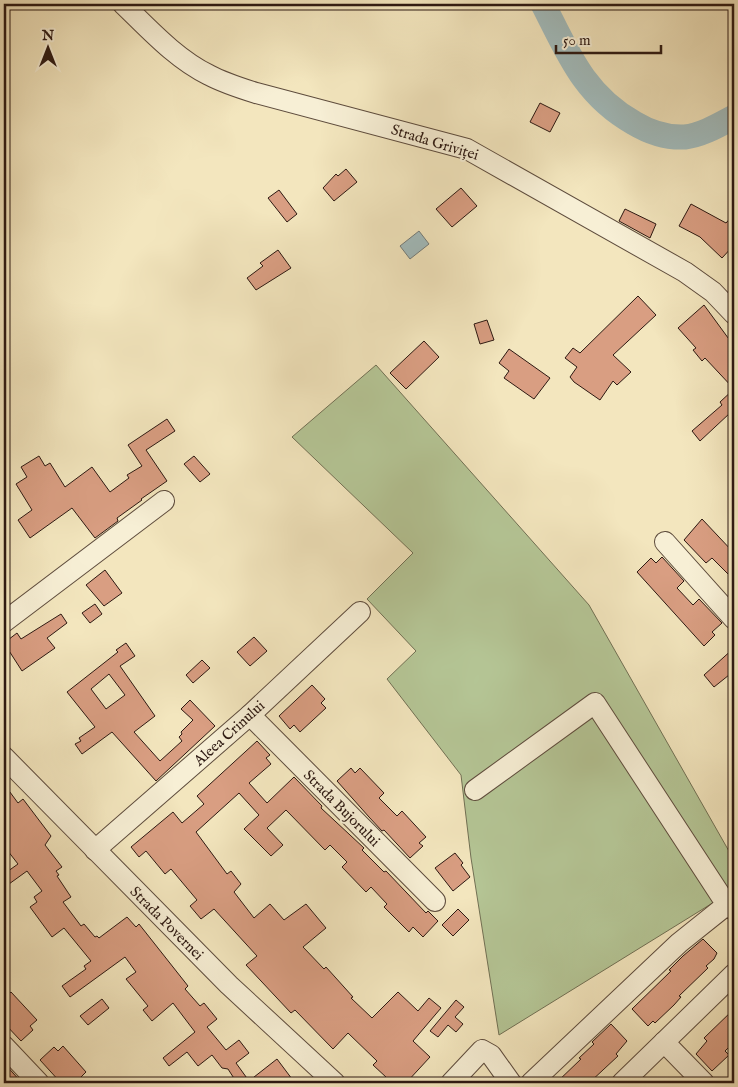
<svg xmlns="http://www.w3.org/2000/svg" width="738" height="1087" font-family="'IM FELL English',serif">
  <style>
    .green { fill: #b5c696; stroke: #717054 }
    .water { fill: #a2bcbd; stroke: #737b79 }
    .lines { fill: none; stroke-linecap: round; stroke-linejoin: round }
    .river { stroke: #a2bcbd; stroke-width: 25 }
    .building { fill: #d99e82; stroke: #2d1912; fill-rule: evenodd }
    .minor-casing { stroke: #5e4c3d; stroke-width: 22 }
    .minor { stroke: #f7efd5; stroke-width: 20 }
    .labels { text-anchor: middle; stroke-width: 4; stroke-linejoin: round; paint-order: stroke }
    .street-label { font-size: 15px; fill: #2d1912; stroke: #f7efd5 }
  </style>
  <rect width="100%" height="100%" fill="#f3e6be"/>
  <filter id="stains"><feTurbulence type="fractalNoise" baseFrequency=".004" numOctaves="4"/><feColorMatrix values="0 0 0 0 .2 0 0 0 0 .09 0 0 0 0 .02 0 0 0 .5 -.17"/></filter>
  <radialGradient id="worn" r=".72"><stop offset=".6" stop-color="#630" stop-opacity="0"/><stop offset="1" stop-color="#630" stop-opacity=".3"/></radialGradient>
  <polygon class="green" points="376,365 589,605 734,860 734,882 711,904 499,1035 471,858 461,775 387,679 416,651 367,599 413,553 292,437"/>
  <polygon class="water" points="419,231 429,244 410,259 400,246"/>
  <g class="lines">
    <path class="river" d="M543 4C568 53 584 95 634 123 649 132 667 138 685 137 702 135 719 125 734 117"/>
  </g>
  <g class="building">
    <polygon points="540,103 560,113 550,132 530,122"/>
    <polygon points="346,169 357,182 334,201 323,188 336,174 338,176"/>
    <polygon points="461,188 477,206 452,227 436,209"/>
    <polygon points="279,190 297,214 287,222 268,198"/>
    <polygon points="691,204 726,223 734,214 734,245 722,258 700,237 679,226"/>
    <polygon points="625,209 656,224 650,238 619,221"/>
    <polygon points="278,250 291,268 256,290 247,278 263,266 260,263"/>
    <polygon points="638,296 656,315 613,355 631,372 617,385 613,381 600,400 574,382 570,377 577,367 565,358 573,348 580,353"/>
    <polygon points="704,305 734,346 734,389 705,358 702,361 693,350 696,348 678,328"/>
    <polygon points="487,320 494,340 480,344 474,324"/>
    <polygon points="424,341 439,357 406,389 390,373"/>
    <polygon points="509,349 550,378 534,399 504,378 509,371 499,363"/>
    <polygon points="734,389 734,419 730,413 700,441 692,431 722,405 720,402"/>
    <polygon points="167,419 175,431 146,450 167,481 141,499 142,500 117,518 118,521 95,538 72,508 30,538 18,520 32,510 16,484 27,477 21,467 39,456 45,466 50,463 65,487 92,467 110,492 129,478 127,475 142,466 128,445"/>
    <polygon points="194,456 210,474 200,482 184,464"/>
    <polygon points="702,519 734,553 734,580 712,558 706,563 684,540"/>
    <polygon points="662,557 684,581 677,588 693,605 699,599 722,623 712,632 715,635 704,646 637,572 651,558 656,563"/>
    <polygon points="105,570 122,593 104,606 86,585"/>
    <polygon points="95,604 102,614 90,623 82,613"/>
    <polygon points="61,614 67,623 47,638 55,648 22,671 4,643 17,633 21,639"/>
    <polygon points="254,637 267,651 250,666 237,652"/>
    <path d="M126 643 135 656 120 666 155 716 134 732 160 761 182 741 179 737 182 734 181 732 193 720 181 709 190 700 215 726 156 781 112 732 82 754 75 744 81 741 79 738 95 727 67 692 118 652 116 650ZM109 674 125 695 106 709 91 689Z"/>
    <polygon points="734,648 734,671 714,687 704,675"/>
    <polygon points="202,660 210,668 193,683 186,675"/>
    <polygon points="312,685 325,699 321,703 326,708 300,732 294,725 290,729 279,716"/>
    <polygon points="257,741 270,755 266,758 271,764 249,783 267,803 294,777 322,806 321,808 364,848 362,850 384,872 386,871 426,913 428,911 438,921 423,937 413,927 409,932 384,907 387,904 371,887 366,892 342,867 347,862 330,845 325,850 286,810 267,828 283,845 271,856 244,829 259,815 239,793 196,832 227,874 231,871 241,884 234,892 254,918 270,904 284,920 306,904 326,928 303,947 324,969 326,967 353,997 351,998 372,1018 398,992 418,1011 429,998 441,1008 413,1041 430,1057 406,1083 383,1083 387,1078 373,1065 377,1061 348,1033 333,1049 295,1010 291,1013 246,965 257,956 214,909 201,919 190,906 197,900 171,869 165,874 146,851 139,857 131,847 173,812 182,823 204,804 197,796"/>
    <polygon points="351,768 355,773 360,768 384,793 379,798 397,816 402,811 426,837 419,843 423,846 410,858 384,830 382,831 369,817 337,781"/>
    <polygon points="4,784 18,803 23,799 51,836 45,845 62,867 56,871 59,875 57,876 71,897 63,902 81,926 84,924 95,937 97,936 99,938 127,917 136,927 139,924 188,986 185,989 200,1006 204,1003 217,1019 207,1027 226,1050 239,1040 249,1053 236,1063 249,1081 277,1059 295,1083 237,1083 228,1069 222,1068 212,1055 198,1066 187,1052 169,1066 163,1058 195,1032 173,1003 152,1021 143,1010 148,1006 126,979 136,972 125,957 70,997 62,986 86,969 84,966 91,961 64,928 52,937 30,907 37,902 34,897 42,891 27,871 9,884 4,877 4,874 18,864 4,846"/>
    <polygon points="455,853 463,863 461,865 470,877 453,891 435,868"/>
    <polygon points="458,909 469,920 453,936 442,925"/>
    <polygon points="703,939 717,953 714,959 706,966 708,968 679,996 681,997 674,1005 655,1023 653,1021 648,1026 632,1009 671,971 669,970 683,956"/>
    <polygon points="11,992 37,1020 30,1026 33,1030 21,1041 4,1023 4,998"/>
    <polygon points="102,999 109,1008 88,1025 80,1016"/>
    <polygon points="456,1000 464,1007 455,1017 463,1024 456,1032 448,1025 438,1037 430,1031"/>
    <polygon points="734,1009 734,1042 725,1051 729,1055 712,1071 696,1054 707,1041 704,1038"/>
    <polygon points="611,1024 627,1041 616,1054 618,1056 589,1083 556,1083 581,1059 579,1058 594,1044 592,1042"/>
    <polygon points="63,1046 86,1072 80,1078 84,1083 61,1083 40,1060 54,1047 58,1051"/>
    <polygon points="4,1063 22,1083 4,1083"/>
  </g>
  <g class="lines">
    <g class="minor-casing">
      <g id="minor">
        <path d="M123 4C149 29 176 59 209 75 224 83 240 88 256 93L467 149 685 272 713 292 734 314"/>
        <polyline points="665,542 734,619"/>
        <polyline points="4,622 164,501"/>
        <polyline points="250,715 435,901"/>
        <polyline points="4,757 229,985 335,1083"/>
        <polyline points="475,790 595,703 721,896 734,910"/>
        <polyline points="95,850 250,715 360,612"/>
        <polyline points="664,1042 704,1083"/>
        <polyline points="4,1046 39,1083"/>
        <polyline points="451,1083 482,1050 491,1055 511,1083"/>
        <polyline points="531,1083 679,943 734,899"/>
        <polyline points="622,1083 734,974"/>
      </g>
    </g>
    <use href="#minor" class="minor"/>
  </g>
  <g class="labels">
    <g class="street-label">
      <text transform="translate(435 142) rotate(17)" y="5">Strada Griviței</text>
      <text transform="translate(229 733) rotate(-42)" y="5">Aleea Crinului</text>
      <text transform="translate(342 808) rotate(45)" y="5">Strada Bujorului</text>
      <text transform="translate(167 923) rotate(45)" y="5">Strada Povernei</text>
    </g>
  </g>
  <rect width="738" height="1087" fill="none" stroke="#f3e6be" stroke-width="20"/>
  <rect x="5" y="5" width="728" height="1077" fill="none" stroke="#2d1912" stroke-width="2.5"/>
  <rect x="10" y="10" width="718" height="1067" fill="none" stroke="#2d1912"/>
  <g transform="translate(48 48)" stroke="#f7efd5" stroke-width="4" paint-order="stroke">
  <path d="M0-4L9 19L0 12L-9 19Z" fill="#2d1912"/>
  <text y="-8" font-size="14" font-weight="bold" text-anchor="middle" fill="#2d1912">N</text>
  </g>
  <path d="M556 45v8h105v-8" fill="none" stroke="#2d1912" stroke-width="2.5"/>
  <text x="563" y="45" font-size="15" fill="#2d1912" stroke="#f7efd5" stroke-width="4" paint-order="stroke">50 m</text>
  <rect width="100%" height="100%" filter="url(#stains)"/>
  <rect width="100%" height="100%" fill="url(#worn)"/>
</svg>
